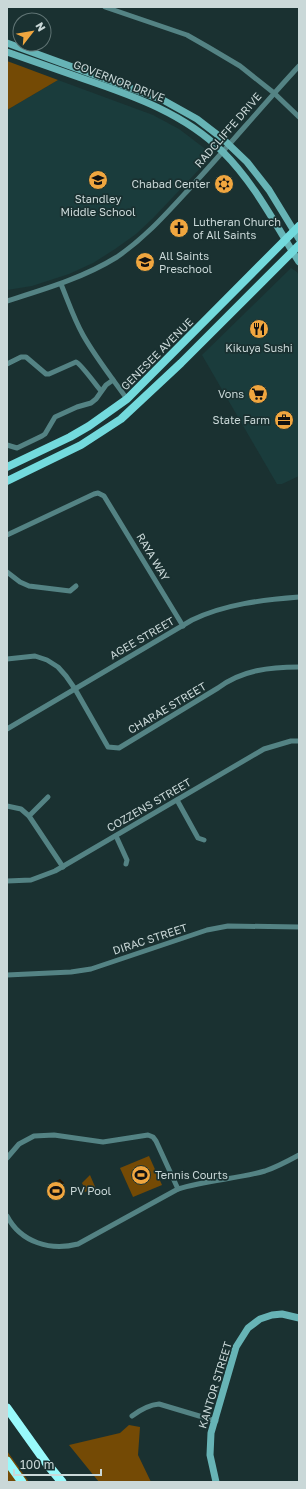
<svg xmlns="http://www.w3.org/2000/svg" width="306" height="1489" font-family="'Golos Text',sans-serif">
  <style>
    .built { fill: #1a3c3c }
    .green { fill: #744a05 }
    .water { fill: #261501 }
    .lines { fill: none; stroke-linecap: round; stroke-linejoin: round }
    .street { stroke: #548384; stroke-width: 5 }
    .secondary { stroke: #67b4b6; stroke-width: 7 }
    .primary { stroke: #73dadd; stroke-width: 8 }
    .highway { stroke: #99f9fb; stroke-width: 9 }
    .labels { text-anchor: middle; stroke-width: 3.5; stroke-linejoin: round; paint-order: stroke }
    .street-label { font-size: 11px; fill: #cad8d8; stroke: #1a3131 }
    .poi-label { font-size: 11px; fill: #cad8d8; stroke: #1a3131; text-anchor: start }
  </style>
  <rect width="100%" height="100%" fill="#1a3131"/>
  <g class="built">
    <polygon points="58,80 153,115 179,129 208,151 209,159 153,218 136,234 115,249 93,263 69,274 32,286 7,290 7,110"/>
    <polygon points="291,268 297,272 299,276 299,476 282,484 277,484 202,355"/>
  </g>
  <g class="green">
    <polygon points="7,61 58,80 7,110"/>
    <polygon points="149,1156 162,1185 133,1197 120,1168"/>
    <polygon points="90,1175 96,1189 90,1191 83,1192 83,1188 84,1187 82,1183"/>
    <polygon points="129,1425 140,1427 138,1455 151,1482 99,1482 69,1445 120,1433"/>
    <polygon points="7,1451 29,1482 7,1482"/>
  </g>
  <polygon class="water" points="60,1179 64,1183 59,1188 62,1195 55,1199 48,1185"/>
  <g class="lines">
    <g class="street">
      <polyline points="105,7 187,35 208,47 240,66 274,93 299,117"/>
      <path d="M61 284C68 301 74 319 83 335 96 358 112 378 127 399"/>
      <path d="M7 301C45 289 83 278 117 257 146 237 166 214 190 188 227 148 262 106 299 66"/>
      <path d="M7 364 21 357H26L46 374H49L76 362C81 364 96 385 101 391"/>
      <polyline points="7,445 17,448 42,436 45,434 55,417 77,407 91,403 96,399 106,385 113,380"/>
      <polyline points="7,535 94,494 98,493 104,496 183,626"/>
      <polyline points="7,572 20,582 29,586 70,591 76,586"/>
      <path d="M7 659 35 656 47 660 58 667 66 676 75 689 108 747 119 748 218 688C242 670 270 667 299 667"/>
      <path d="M7 729 192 620C225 604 262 600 299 597"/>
      <polyline points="177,800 198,838 204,840"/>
      <polyline points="7,806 21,809 29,816 63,867"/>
      <polyline points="29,816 48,797"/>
      <polyline points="116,836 127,860 126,864"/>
      <polyline points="7,881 31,880 55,871 264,749 291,741 299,741"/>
      <polyline points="7,975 71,972 91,969 207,930 228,926 299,927"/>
      <polyline points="7,1158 19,1144 34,1136 54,1135 103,1142 148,1135 153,1137 156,1141 178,1189"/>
      <path d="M7 1216C21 1243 51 1251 78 1244L178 1189C206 1180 237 1179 265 1171 277 1167 288 1161 299 1155"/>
      <path d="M132 1416C140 1410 148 1405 159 1404L216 1421"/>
    </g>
    <g class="secondary">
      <polyline points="7,43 163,100 197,119 223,139 247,162 269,190 299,239"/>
      <path d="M7 52C33 61 59 70 84 79 134 96 185 114 223 152 255 184 275 224 299 262"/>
      <polyline points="216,1482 210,1455 211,1433 236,1347 248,1328 260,1319 272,1315 282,1314 299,1318"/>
    </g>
    <g class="primary">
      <polyline points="7,467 70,437 89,426 127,399 299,226"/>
      <polyline points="7,481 81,445 121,419 181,363 299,245"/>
    </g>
    <g class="highway">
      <polyline points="7,1408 47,1464 62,1482"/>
      <polyline points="7,1461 22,1482"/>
    </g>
  </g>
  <defs>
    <g id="school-disc" transform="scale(1)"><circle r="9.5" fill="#f0a63f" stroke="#1a3131"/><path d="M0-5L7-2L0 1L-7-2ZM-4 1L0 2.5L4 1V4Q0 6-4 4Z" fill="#111"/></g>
    <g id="synagogue-disc" transform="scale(1)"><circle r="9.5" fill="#f0a63f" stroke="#1a3131"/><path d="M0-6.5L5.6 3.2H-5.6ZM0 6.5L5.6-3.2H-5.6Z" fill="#111"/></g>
    <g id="church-disc" transform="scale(1)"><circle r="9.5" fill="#f0a63f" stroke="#1a3131"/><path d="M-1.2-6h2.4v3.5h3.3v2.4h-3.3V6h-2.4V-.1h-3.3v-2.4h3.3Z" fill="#111"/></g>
    <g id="restaurant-disc" transform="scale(1)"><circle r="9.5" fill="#f0a63f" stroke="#1a3131"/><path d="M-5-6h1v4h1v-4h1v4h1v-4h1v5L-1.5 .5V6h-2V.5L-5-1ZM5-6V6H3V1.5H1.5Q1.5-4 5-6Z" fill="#111"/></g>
    <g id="supermarket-disc" transform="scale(1)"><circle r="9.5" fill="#f0a63f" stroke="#1a3131"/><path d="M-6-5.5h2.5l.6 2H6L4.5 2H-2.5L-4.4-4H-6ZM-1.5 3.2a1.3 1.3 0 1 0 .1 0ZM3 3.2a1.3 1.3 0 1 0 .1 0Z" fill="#111"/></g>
    <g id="office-disc" transform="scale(1)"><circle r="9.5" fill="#f0a63f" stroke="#1a3131"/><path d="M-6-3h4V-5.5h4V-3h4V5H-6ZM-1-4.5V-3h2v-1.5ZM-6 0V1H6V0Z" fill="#111"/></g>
    <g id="stadium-disc" transform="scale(1)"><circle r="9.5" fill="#f0a63f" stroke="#1a3131"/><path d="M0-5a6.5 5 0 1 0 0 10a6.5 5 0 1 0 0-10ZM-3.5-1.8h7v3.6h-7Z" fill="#111"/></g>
  </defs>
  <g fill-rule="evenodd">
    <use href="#school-disc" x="98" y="180"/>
    <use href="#synagogue-disc" x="224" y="184"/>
    <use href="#church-disc" x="179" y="228"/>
    <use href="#school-disc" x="145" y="262"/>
    <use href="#restaurant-disc" x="259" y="329"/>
    <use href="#supermarket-disc" x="258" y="394"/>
    <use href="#office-disc" x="284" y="420"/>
    <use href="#stadium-disc" x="141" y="1175"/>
    <use href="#stadium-disc" x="56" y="1191"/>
  </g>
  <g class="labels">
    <g class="street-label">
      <text transform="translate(119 81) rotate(21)" y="4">GOVERNOR DRIVE</text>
      <text transform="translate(228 130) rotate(-49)" y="4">RADCLIFFE DRIVE</text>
      <text transform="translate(157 354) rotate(-45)" y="4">GENESEE AVENUE</text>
      <text transform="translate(153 557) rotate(59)" y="4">RAYA WAY</text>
      <text transform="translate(142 638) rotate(-30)" y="4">AGEE STREET</text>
      <text transform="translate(167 708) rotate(-31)" y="4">CHARAE STREET</text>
      <text transform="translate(149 805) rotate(-30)" y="4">COZZENS STREET</text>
      <text transform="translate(150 939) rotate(-18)" y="4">DIRAC STREET</text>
      <text transform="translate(215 1385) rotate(-73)" y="4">KANTOR STREET</text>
    </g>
    <g class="poi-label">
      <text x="210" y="188" text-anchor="end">Chabad Center</text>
      <text x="98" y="203" text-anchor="middle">Standley<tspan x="98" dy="13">Middle School</tspan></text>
      <text x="193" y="226">Lutheran Church<tspan x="193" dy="13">of All Saints</tspan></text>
      <text x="159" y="260">All Saints<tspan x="159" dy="13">Preschool</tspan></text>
      <text x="259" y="352" text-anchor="middle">Kikuya Sushi</text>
      <text x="244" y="398" text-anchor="end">Vons</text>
      <text x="270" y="424" text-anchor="end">State Farm</text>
      <text x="155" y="1179">Tennis Courts</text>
      <text x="70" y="1195">PV Pool</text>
    </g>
  </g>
  <rect width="306" height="1489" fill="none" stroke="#cad8d8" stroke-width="16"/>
  <g transform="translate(32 32) rotate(59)"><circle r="19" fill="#1a3131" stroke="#607474"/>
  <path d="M0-3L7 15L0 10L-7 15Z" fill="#f0a63f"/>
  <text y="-6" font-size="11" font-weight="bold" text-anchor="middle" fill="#cad8d8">N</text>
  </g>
  <path d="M14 1469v6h87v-6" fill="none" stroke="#cad8d8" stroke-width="2"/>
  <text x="20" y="1469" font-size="12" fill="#cad8d8" stroke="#1a3131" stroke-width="3" paint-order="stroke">100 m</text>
</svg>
